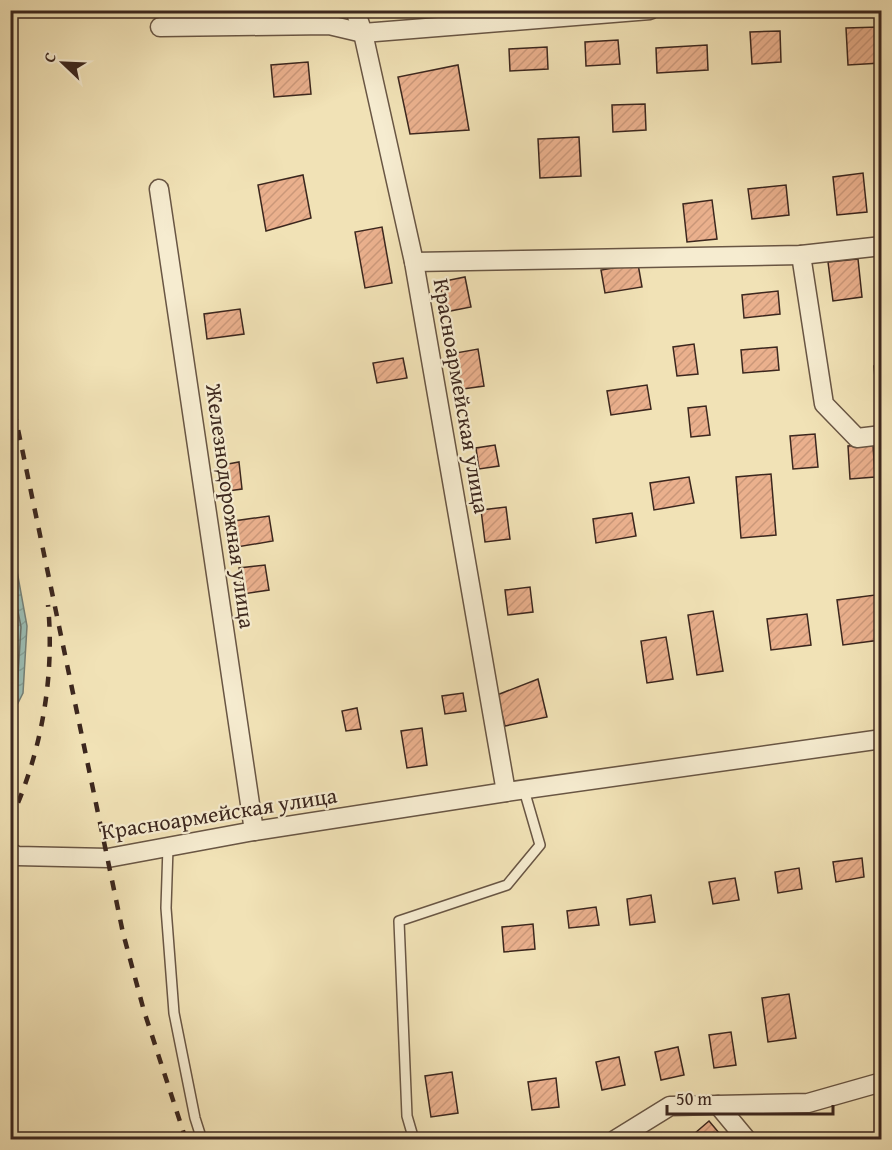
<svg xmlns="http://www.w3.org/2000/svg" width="892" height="1150" font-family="'Gentium Book Plus',serif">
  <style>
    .water { fill: url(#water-waves); stroke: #758178; stroke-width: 1.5 }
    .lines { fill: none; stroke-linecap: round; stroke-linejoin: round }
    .shore { stroke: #6c7269; stroke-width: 1.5 }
    .building { fill: url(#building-hatch); stroke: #3c271e; stroke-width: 1.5 }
    .service-casing { stroke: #695644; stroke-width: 12 }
    .minor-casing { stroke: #695644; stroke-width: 21 }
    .service { stroke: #f6ecd0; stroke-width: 9 }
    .minor { stroke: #f6ecd0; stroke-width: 18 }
    .rail { stroke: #3c271e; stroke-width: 4.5; stroke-dasharray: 10 10; stroke-linecap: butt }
    .labels { text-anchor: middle; stroke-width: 4.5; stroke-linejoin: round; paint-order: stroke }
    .street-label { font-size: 22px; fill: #3c271e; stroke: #f6ecd0 }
  </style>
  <defs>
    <pattern id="water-waves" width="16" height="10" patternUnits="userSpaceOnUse" patternTransform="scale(1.5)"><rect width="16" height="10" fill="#9bbdb4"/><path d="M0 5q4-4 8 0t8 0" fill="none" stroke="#86a29a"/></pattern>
    <pattern id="building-hatch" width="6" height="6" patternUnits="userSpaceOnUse" patternTransform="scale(1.5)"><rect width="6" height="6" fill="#eab08d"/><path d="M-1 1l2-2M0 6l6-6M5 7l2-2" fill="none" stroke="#ca9779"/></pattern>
  </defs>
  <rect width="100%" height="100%" fill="#f1e2b6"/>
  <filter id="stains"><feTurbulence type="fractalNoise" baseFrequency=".00333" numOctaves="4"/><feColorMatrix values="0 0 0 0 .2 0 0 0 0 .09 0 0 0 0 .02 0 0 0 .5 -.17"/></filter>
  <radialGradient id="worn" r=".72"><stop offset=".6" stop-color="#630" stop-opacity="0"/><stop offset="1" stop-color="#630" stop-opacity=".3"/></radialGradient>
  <polygon class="water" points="11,538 27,626 23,693 11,717"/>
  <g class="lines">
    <g class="shore">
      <polyline points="10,570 21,627 17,691 10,704"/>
      <polyline points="10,610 14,627 10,674"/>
    </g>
  </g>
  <g class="building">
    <polygon points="879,27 881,63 848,65 846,28"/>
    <polygon points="780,31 781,62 752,64 750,32"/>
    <polygon points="618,40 620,64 586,66 585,42"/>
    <polygon points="707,45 708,70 657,73 656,48"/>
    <polygon points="547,47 548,69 510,71 509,49"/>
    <polygon points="308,62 311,94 274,97 271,65"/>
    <polygon points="458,65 469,130 410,134 398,77"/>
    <polygon points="645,104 646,130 613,132 612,105"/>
    <polygon points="579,137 581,176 540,178 538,139"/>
    <polygon points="863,173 867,212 837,215 833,177"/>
    <polygon points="303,175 311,218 266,231 258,185"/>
    <polygon points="786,185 789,215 752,219 748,189"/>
    <polygon points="712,200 717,239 687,242 683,204"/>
    <polygon points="382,227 392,283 365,288 355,232"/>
    <polygon points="858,259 862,297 833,301 828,262"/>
    <polygon points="638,264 642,287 605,293 601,270"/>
    <polygon points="465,277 471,307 445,312 440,282"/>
    <polygon points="778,291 780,314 744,318 742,295"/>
    <polygon points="240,309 244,334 207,339 204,314"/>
    <polygon points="694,344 698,374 677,376 673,347"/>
    <polygon points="777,347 779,370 743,373 741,350"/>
    <polygon points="478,349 484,386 456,390 450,354"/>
    <polygon points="403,358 407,378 377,383 373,363"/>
    <polygon points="874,366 882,366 882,389 876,390"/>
    <polygon points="647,385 651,409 611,415 607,391"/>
    <polygon points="706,406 710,435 691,437 688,408"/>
    <polygon points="815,434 818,467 793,469 790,436"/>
    <polygon points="873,444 875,477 850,479 848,446"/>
    <polygon points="495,445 499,466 479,469 476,448"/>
    <polygon points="239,462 242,489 221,492 217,466"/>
    <polygon points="771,474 776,535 741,538 736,477"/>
    <polygon points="689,477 694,503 654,510 650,483"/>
    <polygon points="506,507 510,539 485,542 481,510"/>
    <polygon points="632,513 636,536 596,543 593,519"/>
    <polygon points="269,516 273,541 237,547 234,521"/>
    <polygon points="265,565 269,590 243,594 239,568"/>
    <polygon points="530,587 533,612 508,615 505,590"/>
    <polygon points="875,595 880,640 843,645 837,600"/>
    <polygon points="713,611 723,671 697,675 688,615"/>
    <polygon points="807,614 811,645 771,650 767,619"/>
    <polygon points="666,637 673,679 647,683 641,641"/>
    <polygon points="538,679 547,717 505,726 497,695"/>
    <polygon points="463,693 466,711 445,714 442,696"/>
    <polygon points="357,708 361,729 346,731 342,711"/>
    <polygon points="422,728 427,765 407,768 401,731"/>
    <polygon points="862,858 864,877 836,882 833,862"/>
    <polygon points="799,868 802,889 778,893 775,872"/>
    <polygon points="735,878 739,900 713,904 709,882"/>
    <polygon points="651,895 655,922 630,925 627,899"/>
    <polygon points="596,907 599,925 569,928 567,911"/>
    <polygon points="533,924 535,949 504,952 502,927"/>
    <polygon points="789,994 796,1038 768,1042 762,998"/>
    <polygon points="731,1032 736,1065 714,1068 709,1035"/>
    <polygon points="678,1047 684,1075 661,1080 655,1052"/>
    <polygon points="619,1057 625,1085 602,1090 596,1062"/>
    <polygon points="452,1072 458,1113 431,1117 425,1076"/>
    <polygon points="556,1078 559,1107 532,1110 528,1082"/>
    <polygon points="709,1121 725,1140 687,1140"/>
  </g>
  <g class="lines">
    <g class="service-casing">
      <g id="service">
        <polyline points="168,847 166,908 174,1013 195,1118 202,1140"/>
        <polyline points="414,1140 407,1116 399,921 507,885 540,845 524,790"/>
      </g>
    </g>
    <g class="minor-casing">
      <g id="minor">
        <polyline points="355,10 363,33 414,262 506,792"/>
        <polyline points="160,27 329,25 363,33 650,10"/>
        <polyline points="159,189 254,831"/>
        <polyline points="801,255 824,404 857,438 882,435"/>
        <polyline points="414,262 801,255 882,246"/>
        <polyline points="10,852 17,856 108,858 254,831 506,792 882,739"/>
        <polyline points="718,1105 747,1140"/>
        <polyline points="615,1140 670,1106 808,1103 882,1082"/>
      </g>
    </g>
    <use href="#service" class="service"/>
    <use href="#minor" class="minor"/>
    <g class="rail">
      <polyline points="10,391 123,933 144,1011 186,1140"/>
      <path d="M10 821C41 755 55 678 48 605"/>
    </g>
  </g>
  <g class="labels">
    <g class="street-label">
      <text transform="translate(462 396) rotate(80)" y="8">Красноармейская улица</text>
      <text transform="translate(231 506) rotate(82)" y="8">Железнодорожная улица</text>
      <text transform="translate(219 813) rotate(-9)" y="8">Красноармейская улица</text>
    </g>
  </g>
  <rect width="892" height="1150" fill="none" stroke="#f1e2b6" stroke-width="36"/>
  <rect x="12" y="12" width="868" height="1126" fill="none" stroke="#3c271e" stroke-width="3"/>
  <rect x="18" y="18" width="856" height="1114" fill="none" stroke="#3c271e" stroke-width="1.5"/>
  <g transform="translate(63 63) rotate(293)" stroke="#f6ecd0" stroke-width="4.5" paint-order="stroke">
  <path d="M0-4.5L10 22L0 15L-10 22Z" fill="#3c271e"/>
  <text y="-9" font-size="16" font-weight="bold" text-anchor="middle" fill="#3c271e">С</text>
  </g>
  <path d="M667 1105v9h166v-9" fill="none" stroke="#3c271e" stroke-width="3"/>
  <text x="676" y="1105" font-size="18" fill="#3c271e" stroke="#f6ecd0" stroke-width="4.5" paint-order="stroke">50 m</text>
  <rect width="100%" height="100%" filter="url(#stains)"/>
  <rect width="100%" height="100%" fill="url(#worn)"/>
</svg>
